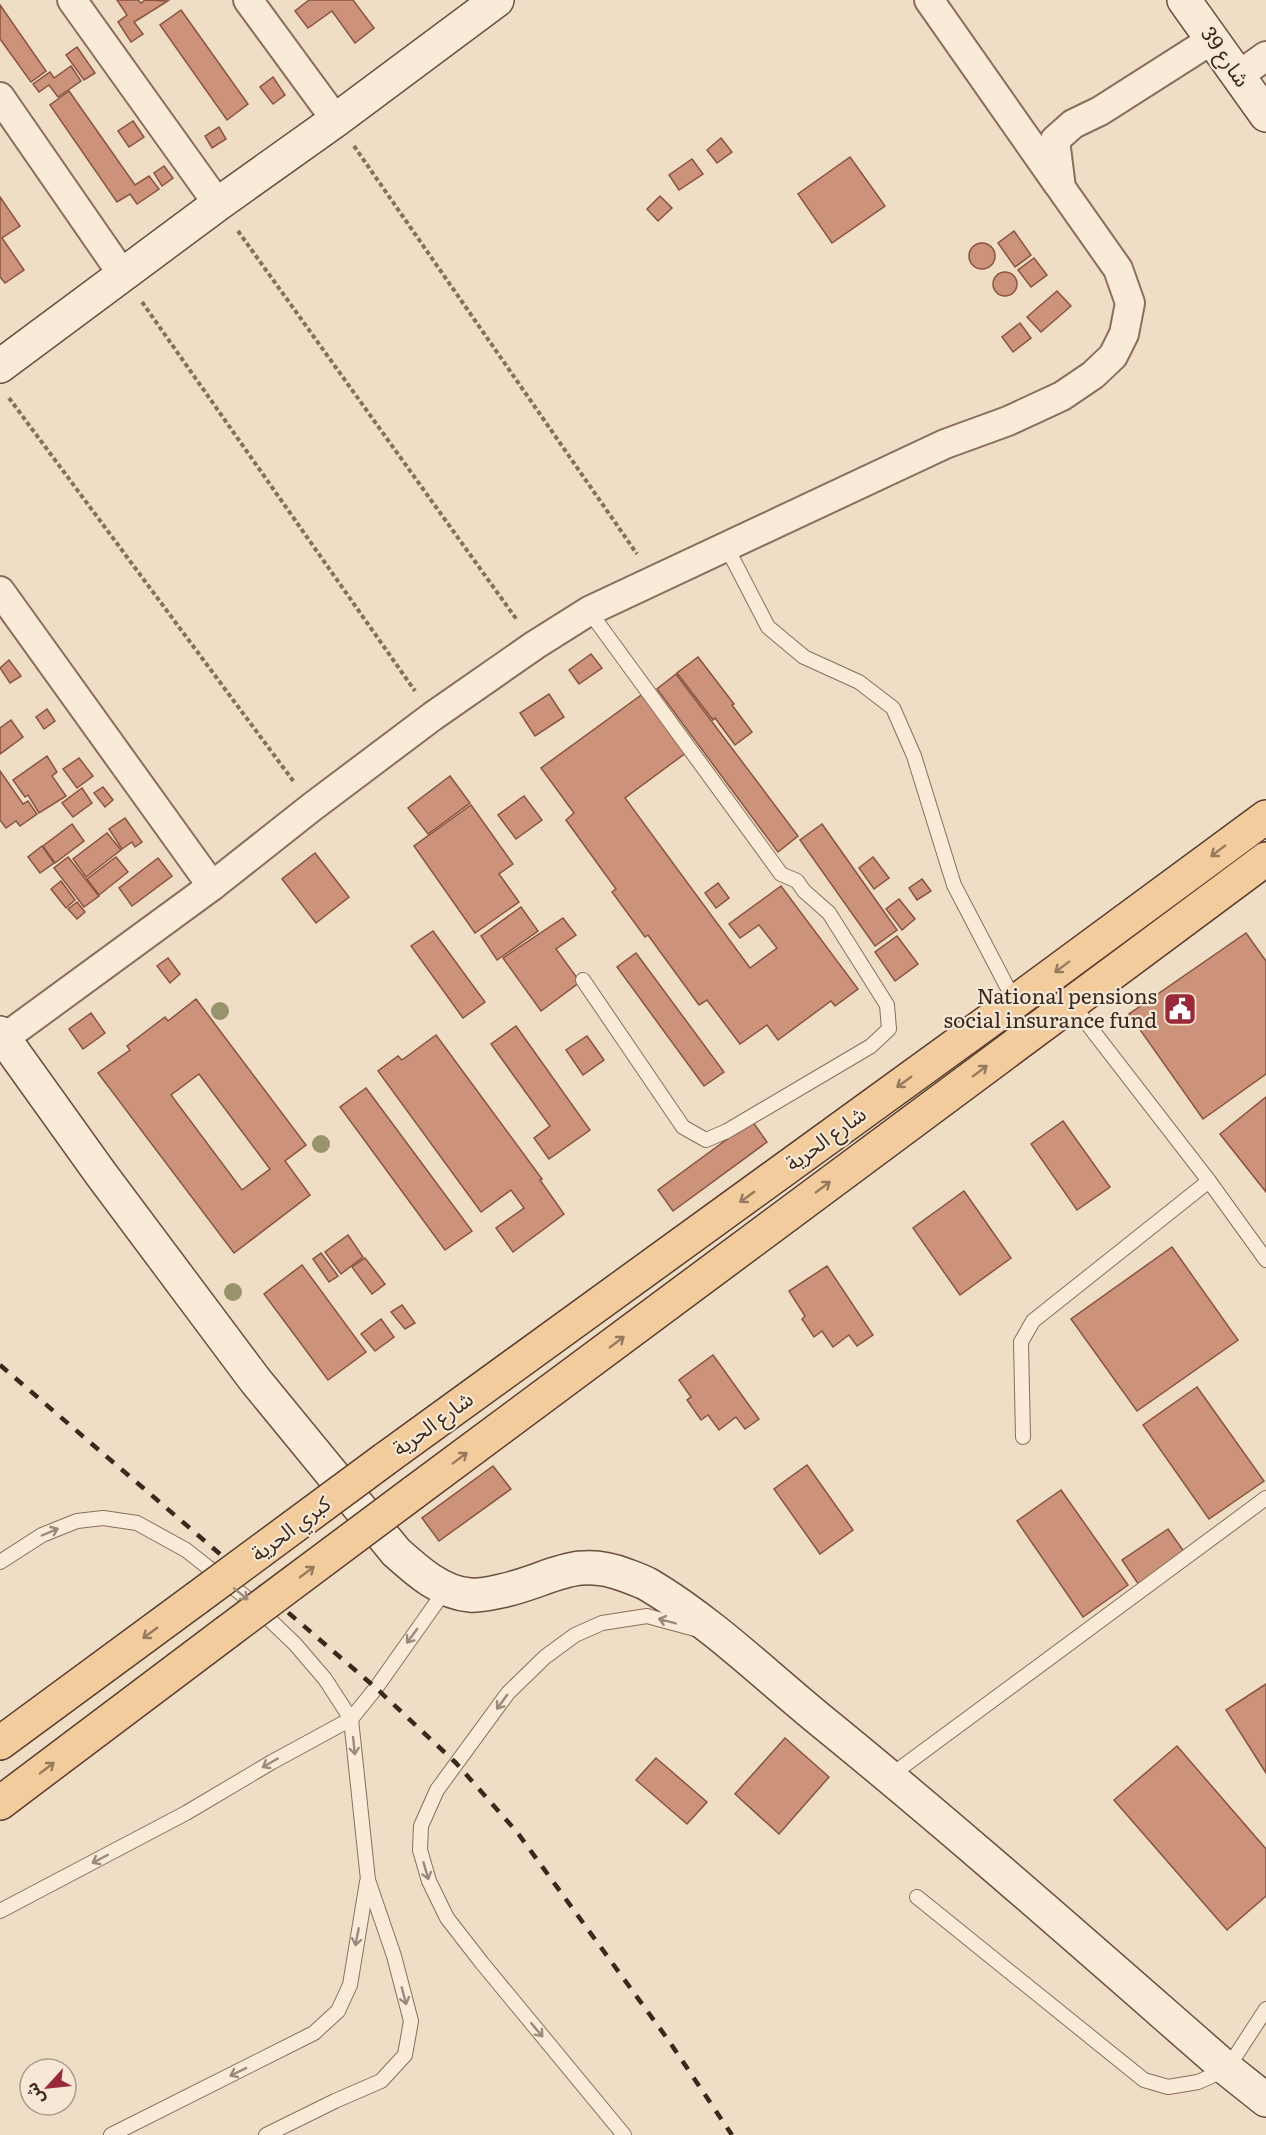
<svg xmlns="http://www.w3.org/2000/svg" width="1266" height="2135" font-family="Literata,'Noto Sans Arabic',serif">
  <style>
    .building { fill: #cd927a; stroke: #895440; stroke-width: 1.5; fill-rule: evenodd }
    .lines { fill: none; stroke-linecap: round; stroke-linejoin: round }
    .lane-casing { stroke: #8a6e5b; stroke-width: 16 }
    .street-casing { stroke: #8a6e5b; stroke-width: 32 }
    .secondary-casing { stroke: #6c4f3e; stroke-width: 36 }
    .primary-casing { stroke: #583c2f; stroke-width: 36 }
    .path { stroke: #8a6e5b; stroke-width: 4; stroke-dasharray: 4.5 3; stroke-linecap: butt }
    .lane { stroke: #f9ebd8; stroke-width: 14 }
    .street { stroke: #f9ebd8; stroke-width: 28 }
    .secondary { stroke: #f9ebd8; stroke-width: 33 }
    .primary { stroke: #f2cc9d; stroke-width: 33 }
    .rail { stroke: #3a281f; stroke-width: 4.5; stroke-dasharray: 10 10; stroke-linecap: butt }
    .primary-bridge-casing { stroke: #583c2f; stroke-width: 36; stroke-linecap: butt }
    .primary-bridge { stroke: #f2cc9d; stroke-width: 33 }
    .tree { fill: #98936d }
    .oneway { stroke: #967a5e }
    .oneway2 { stroke: #9a8a7c }
    .labels { text-anchor: middle; stroke-width: 4.5; stroke-linejoin: round; paint-order: stroke }
    .street-label { font-size: 21px; fill: #3a281f; stroke: #f6e8d4 }
    .poi-label { font-size: 21px; fill: #3a281f; stroke: #f6e8d4; text-anchor: end }
  </style>
  <rect width="100%" height="100%" fill="#efddc5"/>
  <g class="building">
    <polygon points="117,0 138,0 141,3 145,0 168,1 134,22 143,34 131,42 118,22 127,15"/>
    <polygon points="309,0 353,0 374,28 355,43 332,11 308,28 295,11"/>
    <polygon points="0,5 46,71 31,82 0,39"/>
    <polygon points="181,10 248,104 227,120 160,25"/>
    <polygon points="77,47 95,73 84,80 66,55"/>
    <polygon points="71,66 81,81 58,97 49,85 39,92 33,84 50,72 54,78"/>
    <polygon points="273,77 285,95 273,104 260,87"/>
    <polygon points="69,91 135,185 149,176 159,189 137,204 130,194 117,202 50,105"/>
    <polygon points="133,121 144,137 129,147 118,131"/>
    <polygon points="219,127 226,139 212,148 205,136"/>
    <polygon points="721,138 732,152 717,163 707,150"/>
    <polygon points="850,157 885,206 832,243 798,194"/>
    <polygon points="692,159 703,174 679,190 669,175"/>
    <polygon points="164,166 173,178 162,186 154,173"/>
    <polygon points="660,196 672,208 658,221 647,209"/>
    <polygon points="0,197 20,226 2,238 24,270 5,283 0,277"/>
    <polygon points="1014,231 1031,255 1015,267 998,243"/>
    <circle cx="982" cy="256" r="13"/>
    <polygon points="1034,258 1047,275 1031,287 1018,270"/>
    <circle cx="1005" cy="284" r="12"/>
    <polygon points="1057,291 1071,306 1041,332 1027,317"/>
    <polygon points="1020,323 1031,338 1013,352 1002,337"/>
    <polygon points="591,654 602,668 579,684 569,670"/>
    <polygon points="698,657 734,704 732,705 752,732 735,745 715,718 713,720 677,673"/>
    <polygon points="9,660 21,676 10,683 0,668"/>
    <polygon points="676,674 798,836 778,852 657,689"/>
    <polygon points="644,693 687,752 625,798 750,968 777,948 759,925 740,938 729,924 781,886 858,989 835,1006 831,1001 778,1040 767,1025 740,1044 707,1000 699,1005 648,935 645,937 612,892 616,889 566,820 574,813 541,768"/>
    <polygon points="549,694 564,717 535,736 520,713"/>
    <polygon points="47,709 55,721 44,729 36,717"/>
    <polygon points="11,720 23,737 0,754 0,728"/>
    <polygon points="47,756 57,772 52,776 66,796 39,813 28,795 25,797 13,780"/>
    <polygon points="79,758 93,776 77,788 63,769"/>
    <polygon points="0,771 23,804 28,801 37,814 20,826 16,821 6,828 0,820"/>
    <polygon points="450,776 470,803 428,834 408,808"/>
    <polygon points="103,787 113,800 105,807 94,793"/>
    <polygon points="82,788 92,803 73,817 62,803"/>
    <polygon points="524,796 542,820 516,839 498,815"/>
    <polygon points="471,805 513,864 499,874 519,902 475,933 414,846"/>
    <polygon points="125,818 142,842 135,847 132,842 122,849 109,829"/>
    <polygon points="72,824 84,841 55,863 43,846"/>
    <polygon points="822,824 897,930 875,946 800,840"/>
    <polygon points="107,833 121,850 86,877 73,859"/>
    <polygon points="42,846 54,863 40,873 28,857"/>
    <polygon points="315,853 349,897 316,923 282,879"/>
    <polygon points="68,857 99,896 84,907 54,868"/>
    <polygon points="116,857 128,872 99,895 87,879"/>
    <polygon points="873,857 889,878 874,889 859,868"/>
    <polygon points="158,858 172,876 132,906 119,888"/>
    <polygon points="922,879 931,891 917,900 909,888"/>
    <polygon points="61,881 75,900 66,908 51,889"/>
    <polygon points="718,883 729,898 716,908 705,893"/>
    <polygon points="899,899 915,919 902,930 886,909"/>
    <polygon points="77,902 85,912 77,919 68,909"/>
    <polygon points="521,907 538,931 497,960 481,936"/>
    <polygon points="563,918 576,935 556,949 580,982 541,1011 503,958"/>
    <polygon points="433,931 485,1002 463,1018 411,946"/>
    <polygon points="1246,933 1266,961 1266,1074 1203,1119 1129,1014"/>
    <polygon points="897,936 918,964 895,981 875,952"/>
    <polygon points="636,953 724,1072 704,1086 617,967"/>
    <polygon points="168,958 180,974 170,983 157,966"/>
    <path d="M196 999 306 1145 285 1161 310 1195 234 1253 98 1073 130 1050 127 1046 165 1017 168 1021ZM199 1074 270 1169 242 1190 171 1095Z"/>
    <polygon points="91,1013 105,1033 83,1049 69,1029"/>
    <polygon points="516,1026 590,1130 549,1159 534,1138 550,1126 491,1044"/>
    <polygon points="436,1035 542,1179 540,1180 564,1214 513,1252 496,1228 524,1208 511,1190 481,1212 378,1071 398,1056 402,1060"/>
    <polygon points="587,1036 604,1060 583,1075 566,1050"/>
    <polygon points="366,1088 472,1231 445,1250 340,1107"/>
    <polygon points="1266,1097 1266,1192 1220,1134"/>
    <polygon points="752,1121 767,1142 673,1211 658,1190"/>
    <polygon points="1063,1121 1110,1187 1077,1210 1031,1144"/>
    <polygon points="964,1191 1011,1258 960,1295 913,1228"/>
    <polygon points="348,1235 363,1257 341,1274 325,1252"/>
    <polygon points="1172,1247 1238,1340 1137,1411 1071,1319"/>
    <polygon points="321,1253 338,1276 329,1282 313,1259"/>
    <polygon points="365,1258 385,1284 372,1294 352,1267"/>
    <polygon points="302,1265 366,1352 328,1380 264,1294"/>
    <polygon points="827,1266 873,1335 857,1346 849,1335 833,1347 822,1331 814,1337 802,1319 805,1316 789,1291"/>
    <polygon points="402,1305 415,1323 405,1329 391,1312"/>
    <polygon points="381,1319 394,1337 375,1351 361,1334"/>
    <polygon points="713,1355 759,1419 745,1429 736,1417 719,1430 708,1415 701,1420 687,1400 691,1397 679,1380"/>
    <polygon points="1197,1387 1264,1481 1209,1519 1143,1425"/>
    <polygon points="807,1465 853,1530 820,1554 774,1489"/>
    <polygon points="493,1466 511,1489 439,1541 422,1518"/>
    <polygon points="1061,1490 1128,1585 1083,1617 1017,1521"/>
    <polygon points="1168,1529 1185,1553 1139,1585 1122,1560"/>
    <polygon points="1266,1684 1266,1773 1226,1710"/>
    <polygon points="785,1738 829,1777 779,1834 735,1794"/>
    <polygon points="1177,1746 1266,1849 1266,1896 1227,1930 1114,1800"/>
    <polygon points="656,1758 707,1802 687,1824 636,1780"/>
  </g>
  <g class="lines">
    <g class="lane-casing">
      <g id="lane">
        <polyline points="726,546 768,627 804,657 859,682 893,708 914,756 954,885 1015,1002"/>
        <polyline points="583,980 683,1127 706,1140 727,1131 871,1046 889,1029 887,1005 829,913 804,891 797,881 781,874 589,611"/>
        <polyline points="1072,1004 1209,1181 1266,1260"/>
        <polyline points="1023,1437 1021,1342 1033,1321 1209,1181"/>
        <polyline points="0,1562 42,1535 77,1521 103,1518 137,1523 186,1550 248,1599 295,1644 325,1679 351,1719 368,1880 394,1956 411,2021 405,2055 381,2081 335,2101 266,2135"/>
        <polyline points="890,1776 1266,1498"/>
        <polyline points="917,1897 1144,2080 1168,2087 1198,2082 1227,2069 1266,2009"/>
        <polyline points="0,1911 186,1813 272,1762 351,1719 376,1688 446,1589"/>
        <polyline points="111,2135 314,2033 338,2011 350,1985 367,1882"/>
        <polyline points="624,2135 482,1963 447,1918 429,1881 420,1850 421,1826 437,1790 508,1693 545,1657 575,1635 602,1623 647,1616 695,1629"/>
      </g>
    </g>
    <g class="street-casing">
      <g id="street">
        <polyline points="72,0 218,204"/>
        <polyline points="248,0 336,120"/>
        <polyline points="929,0 1058,184"/>
        <polyline points="1238,76 1266,56"/>
        <polyline points="0,97 123,275"/>
        <polyline points="0,591 212,886"/>
        <polyline points="3,1039 212,886 312,807 433,716 535,645 589,611 945,444 1008,421 1062,396 1093,375 1113,356 1124,334 1130,303 1118,269 1061,188 1055,140 1073,124 1100,111 1213,39"/>
      </g>
    </g>
    <g class="secondary-casing">
      <g id="secondary">
        <polyline points="1184,0 1266,115"/>
        <polyline points="0,366 218,204 336,120 497,0"/>
        <path d="M0 1033 101 1174 255 1380 396 1552C416 1570 441 1593 470 1595 480 1596 492 1593 501 1591 549 1581 575 1555 625 1575 633 1578 642 1581 649 1585 711 1622 763 1673 819 1719 958 1832 1092 1951 1227 2069L1266 2100"/>
      </g>
    </g>
    <g class="primary-casing">
      <g id="primary">
        <polyline points="385,1459 1015,1002 1266,817"/>
        <polyline points="413,1493 1266,859"/>
        <polyline points="0,1743 197,1598"/>
        <polyline points="0,1803 227,1632"/>
      </g>
    </g>
    <g class="path">
      <polyline points="354,146 637,554"/>
      <polyline points="238,231 517,620"/>
      <polyline points="142,302 415,691"/>
      <polyline points="9,398 294,782"/>
    </g>
    <use href="#lane" class="lane"/>
    <use href="#street" class="street"/>
    <use href="#secondary" class="secondary"/>
    <use href="#primary" class="primary"/>
    <polyline class="rail" points="0,1365 376,1688 456,1763 517,1832 669,2041 732,2135"/>
    <g class="primary-bridge-casing">
      <g id="primary-bridge">
        <polyline points="197,1598 385,1459"/>
        <polyline points="227,1632 413,1493"/>
      </g>
    </g>
    <use href="#primary-bridge" class="primary-bridge"/>
  </g>
  <g class="tree">
    <circle cx="220" cy="1011" r="9"/>
    <circle cx="321" cy="1144" r="9"/>
    <circle cx="233" cy="1292" r="9"/>
  </g>
  <defs><path id="oneway-shaft" d="M-6 0H5M1.5-3L5.5 0L1.5 3" fill="none" stroke-width="1.6" stroke-linecap="round" stroke-linejoin="round" transform="scale(1.5)"/></defs>
  <g class="oneway">
    <use href="#oneway-shaft" transform="translate(1218 851) rotate(143)"/>
    <use href="#oneway-shaft" transform="translate(1062 967) rotate(143)"/>
    <use href="#oneway-shaft" transform="translate(980 1071) rotate(-37)"/>
    <use href="#oneway-shaft" transform="translate(904 1082) rotate(144)"/>
    <use href="#oneway-shaft" transform="translate(823 1187) rotate(-37)"/>
    <use href="#oneway-shaft" transform="translate(747 1197) rotate(144)"/>
    <use href="#oneway-shaft" transform="translate(617 1342) rotate(-37)"/>
    <use href="#oneway-shaft" transform="translate(460 1458) rotate(-37)"/>
    <use href="#oneway-shaft" transform="translate(307 1572) rotate(-37)"/>
    <use href="#oneway-shaft" transform="translate(150 1633) rotate(144)"/>
    <use href="#oneway-shaft" transform="translate(47 1768) rotate(-37)"/>
  </g>
  <g class="oneway2">
    <use href="#oneway-shaft" transform="translate(50 1532) rotate(-23)"/>
    <use href="#oneway-shaft" transform="translate(241 1594) rotate(39)"/>
    <use href="#oneway-shaft" transform="translate(667 1621) rotate(-165)"/>
    <use href="#oneway-shaft" transform="translate(412 1636) rotate(126)"/>
    <use href="#oneway-shaft" transform="translate(502 1702) rotate(126)"/>
    <use href="#oneway-shaft" transform="translate(354 1746) rotate(84)"/>
    <use href="#oneway-shaft" transform="translate(270 1763) rotate(150)"/>
    <use href="#oneway-shaft" transform="translate(100 1859) rotate(152)"/>
    <use href="#oneway-shaft" transform="translate(426 1871) rotate(74)"/>
    <use href="#oneway-shaft" transform="translate(357 1937) rotate(101)"/>
    <use href="#oneway-shaft" transform="translate(404 1996) rotate(75)"/>
    <use href="#oneway-shaft" transform="translate(537 2030) rotate(50)"/>
    <use href="#oneway-shaft" transform="translate(238 2072) rotate(154)"/>
  </g>
  <defs>
    <g id="civic-square" transform="scale(1.725)"><rect x="-9" y="-9" width="18" height="18" rx="4" fill="#9a2a39" stroke="#f6e8d4"/><path d="M-.6-6.5H3V-4.5H.6V-3L4-1V1h2V6H-6V1h2V-1L-.6-3ZM-1.2 2.5V6h2.4V2.5Z" fill="#fff"/></g>
  </defs>
  <g fill-rule="evenodd">
    <use href="#civic-square" x="1180" y="1009"/>
  </g>
  <g class="labels">
    <g class="street-label">
      <text transform="translate(1225 57) rotate(55)" y="7">شارع 39</text>
      <text transform="translate(826 1139) rotate(-36)" y="7">شارع الحرية</text>
      <text transform="translate(433 1424) rotate(-36)" y="7">شارع الحرية</text>
      <text transform="translate(291 1529) rotate(-37)" y="7">كبري الحرية</text>
    </g>
    <g class="poi-label">
      <text x="1157" y="1004">National pensions<tspan x="1157" dy="24">social insurance fund</tspan></text>
    </g>
  </g>
  <g transform="translate(48 2087) rotate(243)"><circle r="28" fill="#f6e8d4" stroke="#ab9b8c" stroke-width="1.5"/>
  <path d="M0-4.5L10 22L0 15L-10 22Z" fill="#9a2a39"/>
  <text y="-9" font-size="16" font-weight="bold" text-anchor="middle" fill="#3a281f">ش</text>
  </g>
</svg>
